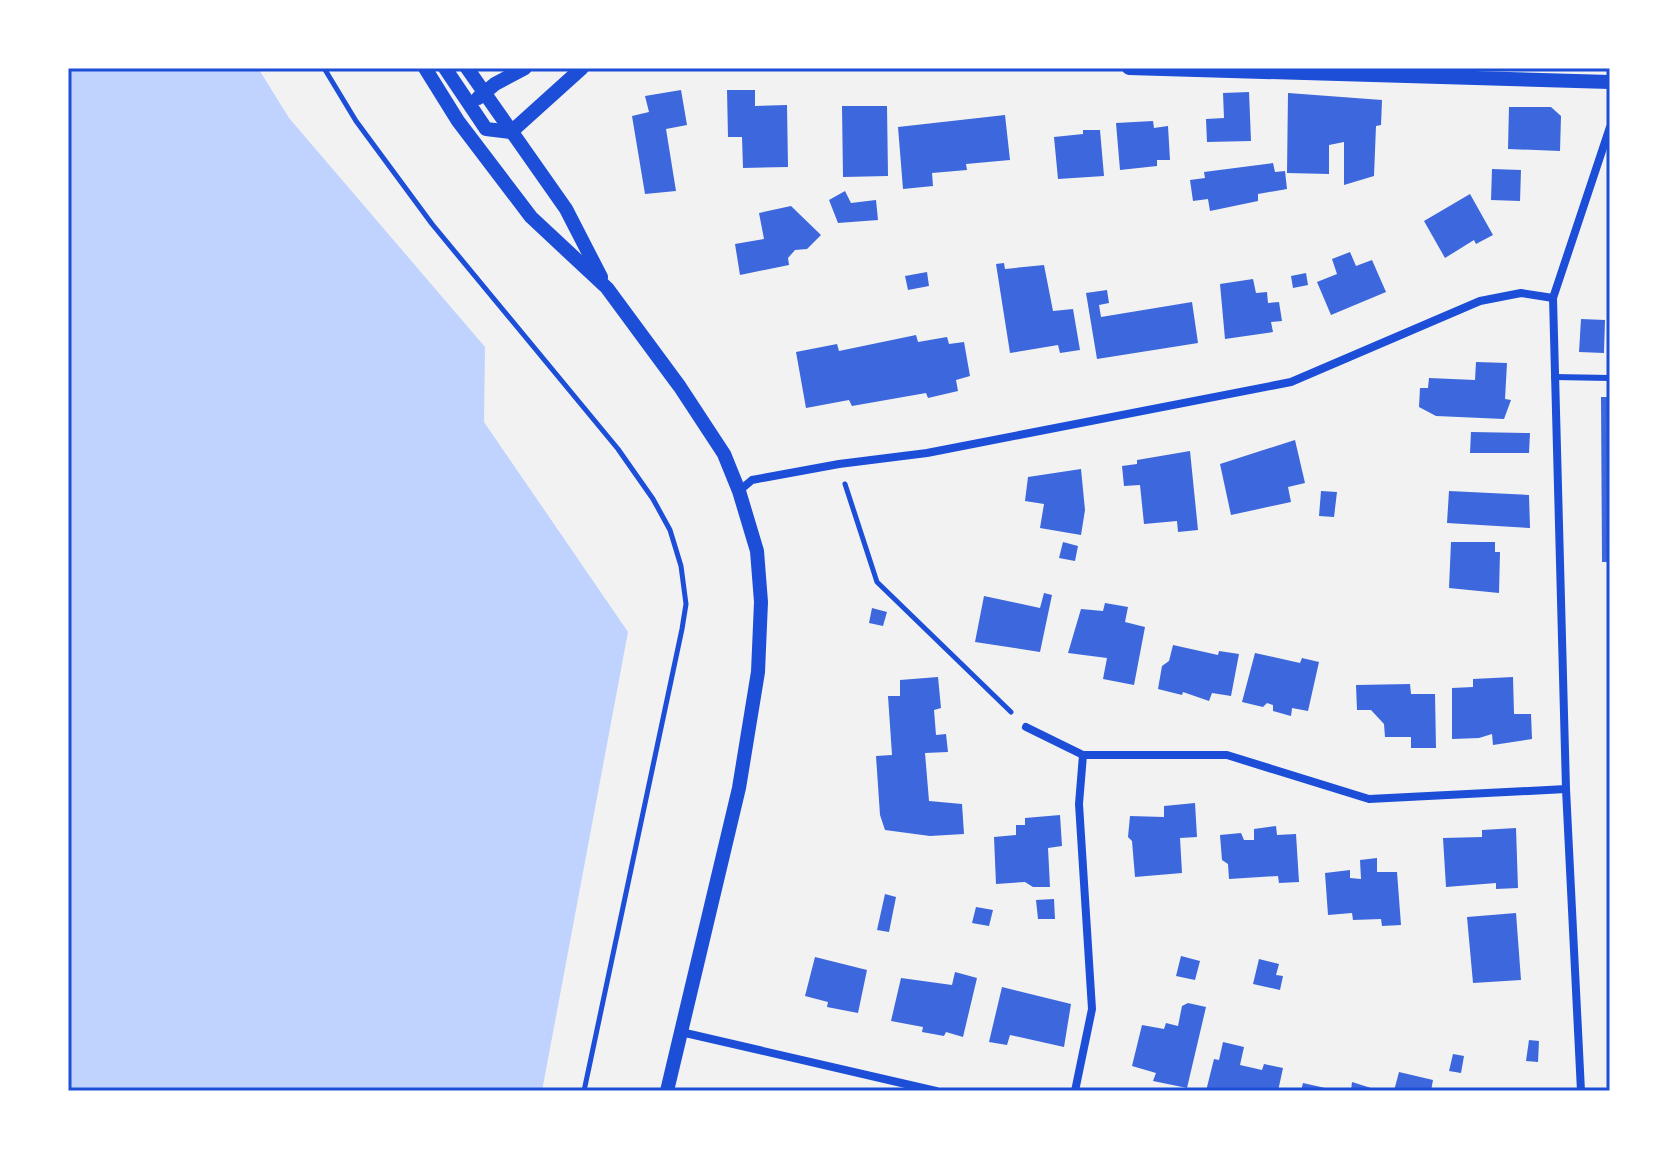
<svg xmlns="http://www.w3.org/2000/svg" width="1678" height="1159" font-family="Roboto,sans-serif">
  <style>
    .water { fill: #bfd3fe }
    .building { fill: #3d67dc }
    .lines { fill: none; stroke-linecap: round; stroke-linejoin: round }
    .path { stroke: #1d4ed8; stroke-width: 5 }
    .service { stroke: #1d4ed8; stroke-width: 6 }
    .minor { stroke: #1d4ed8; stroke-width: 8 }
    .tertiary { stroke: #1d4ed8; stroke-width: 14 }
    .neatline { fill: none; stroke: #1d4ed8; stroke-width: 3 }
  </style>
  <rect width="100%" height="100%" fill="#f2f2f2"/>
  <polygon class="water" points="68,68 258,68 289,118 485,347 484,422 628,632 542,1091 68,1091"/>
  <g class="building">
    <polygon points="681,90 687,125 666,129 676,191 645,194 632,116 649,112 645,96"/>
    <polygon points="727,90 755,90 755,106 787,105 788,167 743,168 742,137 728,137"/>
    <polygon points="1249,92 1251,141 1207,142 1206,119 1224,118 1223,93"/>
    <polygon points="1288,93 1382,100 1381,125 1376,126 1374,176 1344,185 1344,142 1329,145 1329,174 1287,173"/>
    <polygon points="842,106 887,106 888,176 843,177"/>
    <polygon points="1509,107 1551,107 1561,116 1560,151 1508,149"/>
    <polygon points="1005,115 1010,160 966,164 967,170 932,173 933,186 903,189 898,127"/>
    <polygon points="1153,121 1154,128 1168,126 1170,160 1157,160 1157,166 1120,170 1116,123"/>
    <polygon points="1083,130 1100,130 1104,176 1058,179 1054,137 1083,134"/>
    <polygon points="1273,163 1275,172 1285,171 1287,189 1258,194 1258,201 1210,211 1208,199 1193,201 1190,180 1205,178 1204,172"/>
    <polygon points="1492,169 1521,170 1520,201 1491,200"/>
    <polygon points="845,191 851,203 876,200 878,220 838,223 829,200"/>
    <polygon points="1470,194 1493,235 1476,244 1474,240 1445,258 1424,221"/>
    <polygon points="791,206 821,235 807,249 795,250 788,258 789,265 740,275 735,244 764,239 759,213"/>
    <polygon points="1350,252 1356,266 1372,260 1386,292 1331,315 1317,282 1337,274 1332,259"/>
    <polygon points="1004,263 1005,269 1044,265 1053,311 1073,309 1080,350 1060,353 1058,345 1010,353 996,264"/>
    <polygon points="927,272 929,286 908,290 905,276"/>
    <polygon points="1306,273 1308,285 1293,288 1291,276"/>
    <polygon points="1253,279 1256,293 1267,292 1268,303 1279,302 1282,321 1271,322 1273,332 1225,339 1220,284"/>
    <polygon points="1107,290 1109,303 1099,305 1101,317 1192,302 1198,343 1097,359 1086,293"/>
    <polygon points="1581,319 1605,320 1604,353 1579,352"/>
    <polygon points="916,335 918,342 947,337 949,344 964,342 970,376 956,380 958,391 928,398 926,393 852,406 849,400 806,408 796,352 837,344 839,351"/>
    <polygon points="1476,362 1507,363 1505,399 1511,400 1504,419 1436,416 1419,407 1420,388 1428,388 1429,378 1475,380"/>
    <polygon points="1601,397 1610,397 1610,562 1602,562"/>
    <polygon points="1471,432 1530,433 1529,453 1470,453"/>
    <polygon points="1295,440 1305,483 1288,487 1291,502 1231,515 1220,464"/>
    <polygon points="1190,451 1198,530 1178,532 1177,521 1144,524 1140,485 1124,486 1122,466 1137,464 1137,460"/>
    <polygon points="1081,469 1085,510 1081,535 1040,528 1044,504 1025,501 1028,477"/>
    <polygon points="1321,491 1337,492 1334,517 1319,516"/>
    <polygon points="1449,491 1529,495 1530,528 1447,523"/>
    <polygon points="1063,542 1078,546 1075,561 1059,558"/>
    <polygon points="1451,542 1495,542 1495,552 1500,552 1499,593 1449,588"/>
    <polygon points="1044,593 1052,595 1040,652 975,642 984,596 1040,608"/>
    <polygon points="1105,603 1128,607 1125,622 1145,627 1134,685 1103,679 1107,658 1068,653 1081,609 1103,611"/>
    <polygon points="872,608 887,612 883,626 869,623"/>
    <polygon points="1173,645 1218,655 1219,651 1239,654 1231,696 1212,693 1209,701 1183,692 1182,695 1158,689 1162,666 1169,661"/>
    <polygon points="1255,653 1300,663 1302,658 1319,662 1308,711 1292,708 1291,716 1273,711 1273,705 1267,703 1263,707 1242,702"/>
    <polygon points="938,677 941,708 934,710 936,735 946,734 948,752 925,753 929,801 962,804 964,834 930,836 885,830 880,815 876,756 892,755 888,696 900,696 900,680"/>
    <polygon points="1513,677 1514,714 1531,714 1532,739 1493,745 1492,734 1479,738 1452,739 1452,688 1473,687 1473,679"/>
    <polygon points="1410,684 1411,694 1435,694 1436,748 1411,748 1411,737 1385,737 1384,724 1371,710 1357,710 1356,685"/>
    <polygon points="1195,803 1197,837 1180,838 1182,873 1135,877 1132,841 1128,837 1130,816 1164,817 1164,806"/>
    <polygon points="1060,815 1062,846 1048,848 1050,887 1033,887 1025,882 996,884 994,837 1016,835 1016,825 1025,825 1025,818"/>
    <polygon points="1276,826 1277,835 1296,834 1299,882 1279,883 1278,876 1229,879 1228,864 1222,860 1220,835 1241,833 1244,840 1254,840 1254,829"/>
    <polygon points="1516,828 1518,888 1496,889 1496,883 1446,887 1443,838 1482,837 1482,830"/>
    <polygon points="1377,858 1377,872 1397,872 1401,925 1382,926 1381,919 1353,920 1352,913 1328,915 1325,873 1350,870 1350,878 1361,879 1360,860"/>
    <polygon points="885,894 896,897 889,932 877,930"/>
    <polygon points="1054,899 1055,919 1038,919 1036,900"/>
    <polygon points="976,907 993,910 989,926 972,923"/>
    <polygon points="1516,913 1521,980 1473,983 1467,917"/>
    <polygon points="1181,956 1200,961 1195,980 1176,976"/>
    <polygon points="815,957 867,970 858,1013 827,1007 828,1002 805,996"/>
    <polygon points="1259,959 1279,964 1276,975 1283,976 1280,990 1253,984"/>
    <polygon points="955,972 977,978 963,1037 946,1032 944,1036 922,1032 923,1027 891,1021 901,978 952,985"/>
    <polygon points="1002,987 1071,1004 1064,1047 1010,1035 1007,1045 989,1042"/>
    <polygon points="1188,1003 1206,1007 1187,1088 1153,1081 1156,1073 1132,1066 1142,1025 1164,1029 1166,1023 1178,1026 1182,1006"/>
    <polygon points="1529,1040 1539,1041 1538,1062 1526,1061"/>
    <polygon points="1223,1042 1244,1047 1240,1065 1262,1070 1264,1064 1283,1068 1278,1091 1206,1091 1214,1059 1219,1060"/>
    <polygon points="1453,1054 1464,1056 1461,1073 1449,1071"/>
    <polygon points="1399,1072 1433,1080 1431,1091 1394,1091"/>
    <polygon points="1352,1082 1371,1088 1371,1091 1351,1091"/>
    <polygon points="1303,1083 1334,1090 1334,1091 1301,1091"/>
  </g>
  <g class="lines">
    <g class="path">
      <polyline points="324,68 356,121 432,224 618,449 653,499 670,530 681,566 686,604 682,629 584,1091"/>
      <polyline points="845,484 877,582 1011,712"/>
    </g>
    <polyline class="service" points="1554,377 1610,378"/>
    <g class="minor">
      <polyline points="739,491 752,480 839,464 927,453 1291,382 1480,301 1521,293 1553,298"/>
      <polyline points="1026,727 1083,755"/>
      <polyline points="681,1032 936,1091"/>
      <polyline points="1075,1091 1092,1009 1079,804 1083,755 1227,755 1369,799 1566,789"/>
      <polyline points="1581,1091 1566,789 1553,298 1610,127"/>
    </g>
    <g class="tertiary">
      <polyline points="425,68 458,121 531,217 607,288 680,387 724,454 739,491 757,551 761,602 758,672 739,788 667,1091"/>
      <polyline points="445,68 486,129 511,132 582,68"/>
      <polyline points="467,68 566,209 601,277"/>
      <polyline points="1129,68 1610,82"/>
      <polyline points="478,98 495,84 525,68"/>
    </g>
  </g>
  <rect width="1678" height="1159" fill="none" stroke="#ffffff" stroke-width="140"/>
  <rect x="70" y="70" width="1538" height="1019" class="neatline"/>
</svg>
